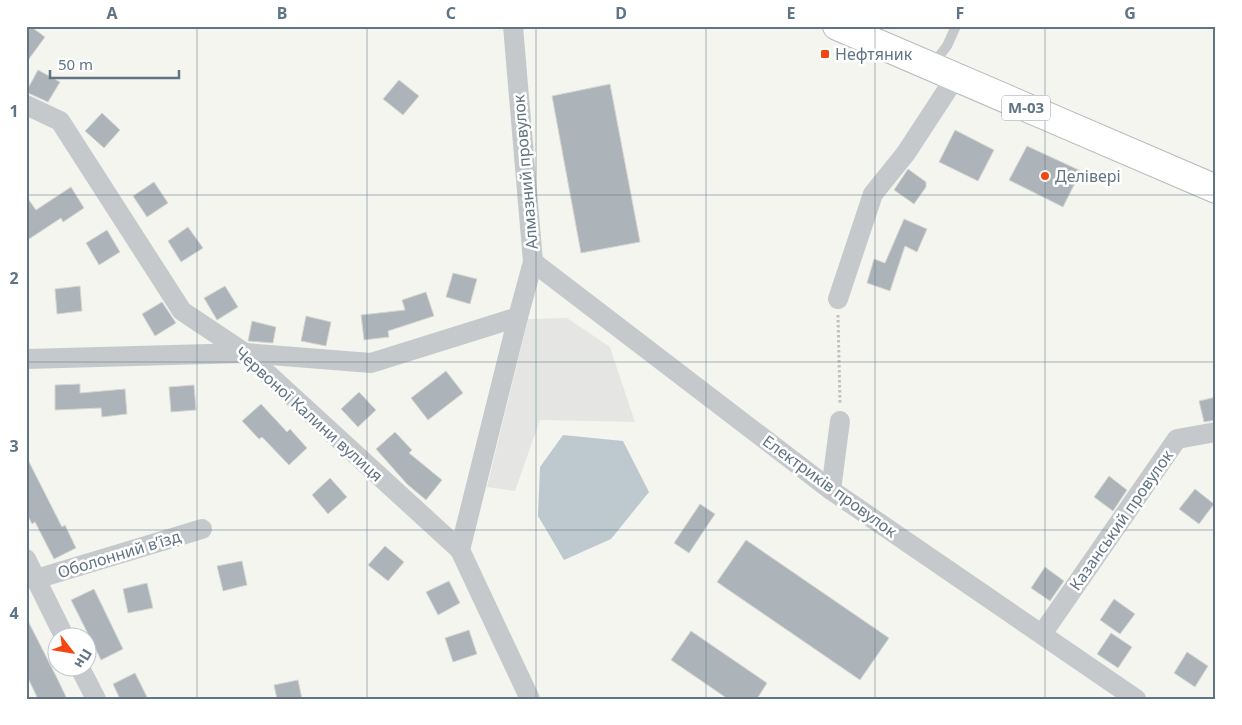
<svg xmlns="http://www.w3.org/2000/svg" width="1242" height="725" font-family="'Noto Sans',sans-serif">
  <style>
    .built { fill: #e5e6e4 }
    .water { fill: #bdc9ce }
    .building { fill: #acb4b9; stroke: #d6d6d3 }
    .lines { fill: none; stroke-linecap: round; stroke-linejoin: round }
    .trunk-casing { stroke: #b5b9bc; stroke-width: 30 }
    .path { stroke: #bec0c2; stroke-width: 3; stroke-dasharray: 2.5 2.5; stroke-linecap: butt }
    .service { stroke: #c6c9cc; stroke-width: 10 }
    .minor { stroke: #c6c9cc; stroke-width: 20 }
    .trunk { stroke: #fff; stroke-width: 28 }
    .grid { fill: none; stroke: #607484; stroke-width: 1; stroke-opacity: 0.55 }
    .poi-dot { fill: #f54510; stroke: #fff; stroke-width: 2 }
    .labels { text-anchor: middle; stroke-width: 5; stroke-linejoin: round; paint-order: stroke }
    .shield { fill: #fff; stroke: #909ea9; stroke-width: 1 }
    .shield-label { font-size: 15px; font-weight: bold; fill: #607484 }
    .poi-label { font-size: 16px; fill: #607484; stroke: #fff; text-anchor: start }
    .street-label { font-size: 16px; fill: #607484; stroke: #fff }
    .neatline { fill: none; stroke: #607484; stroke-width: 2 }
    .grid-label { font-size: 16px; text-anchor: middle; font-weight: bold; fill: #607484 }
  </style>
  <rect width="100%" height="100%" fill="#f5f5f0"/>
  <polygon class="built" points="567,318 610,347 635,422 540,420 515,491 487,487 528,319"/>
  <polygon class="water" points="563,435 623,441 649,492 611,539 564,560 538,516 540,467"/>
  <g class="building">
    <polygon points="26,26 30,26 45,37 26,63"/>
    <polygon points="38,70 60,82 48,102 26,92"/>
    <polygon points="399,80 419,96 403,115 383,99"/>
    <polygon points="610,84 640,242 581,253 552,96"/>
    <polygon points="102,113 120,130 104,148 85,131"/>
    <polygon points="955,130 994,150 978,181 939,162"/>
    <polygon points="1027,146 1081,171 1063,207 1009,180"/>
    <polygon points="908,169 926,182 926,187 914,204 894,190"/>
    <polygon points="154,182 168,203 147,217 133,196"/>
    <polygon points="71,187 84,208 63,222 61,218 26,241 26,196 36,210"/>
    <polygon points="904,219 927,229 917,252 905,246 890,291 867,283 874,259 885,263"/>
    <polygon points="188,227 203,248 181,262 168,241"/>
    <polygon points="107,230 120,252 99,265 86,243"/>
    <polygon points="453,273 477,279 470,304 446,297"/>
    <polygon points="80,286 82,311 57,314 55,289"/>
    <polygon points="225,286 238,307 217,320 204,298"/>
    <polygon points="426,292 434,316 388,331 389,337 364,340 361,315 405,310 402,300"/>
    <polygon points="162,302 176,323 155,336 142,314"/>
    <polygon points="306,316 331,322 326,346 301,341"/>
    <polygon points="252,321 276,327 273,343 248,341"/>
    <polygon points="446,371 463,393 428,420 411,398"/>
    <polygon points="80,384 80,393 125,389 127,414 102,417 101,408 55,410 55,385"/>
    <polygon points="194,385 196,410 171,412 169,387"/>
    <polygon points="359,392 376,410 358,427 341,409"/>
    <polygon points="1216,397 1216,420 1204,422 1199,401"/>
    <polygon points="261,404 287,432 290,429 307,448 289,465 262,437 259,439 242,421"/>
    <polygon points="395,432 412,450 409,453 442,480 426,500 407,484 376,449"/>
    <polygon points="26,456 62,527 65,525 76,548 54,559 35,522 32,524 26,512"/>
    <polygon points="1109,476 1127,490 1113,511 1094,497"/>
    <polygon points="330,478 347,497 328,514 312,495"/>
    <polygon points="1195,489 1214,504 1199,524 1179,509"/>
    <polygon points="700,504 715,514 689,553 674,543"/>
    <polygon points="746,540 889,638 860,680 717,582"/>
    <polygon points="385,546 404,562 388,581 368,565"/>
    <polygon points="242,561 247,585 223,591 217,566"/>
    <polygon points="1045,567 1064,581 1050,601 1031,588"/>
    <polygon points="449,581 460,603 438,615 426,592"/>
    <polygon points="147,583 153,608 128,613 123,589"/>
    <polygon points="94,589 123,649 101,660 71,600"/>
    <polygon points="1114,599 1135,614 1120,634 1100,620"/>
    <polygon points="26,617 57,678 67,699 38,699 26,674"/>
    <polygon points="469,630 477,654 453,662 445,638"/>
    <polygon points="691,631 767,683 757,699 728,699 671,660"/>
    <polygon points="1111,633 1132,647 1118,668 1097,654"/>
    <polygon points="1187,652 1208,666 1195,687 1174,673"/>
    <polygon points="135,673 148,699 120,699 113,684"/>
    <polygon points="298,680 302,699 277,699 274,685"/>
  </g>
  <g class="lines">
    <g class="trunk-casing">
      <polyline id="trunk" points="837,26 1216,189"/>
    </g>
    <polyline class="path" points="838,315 840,403"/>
    <polyline class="service" points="932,65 947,46 956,26"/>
    <g class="minor">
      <polyline points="26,105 60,121 182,311 245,353 460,550 530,699"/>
      <polyline points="533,262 831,490 1136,699"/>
      <polyline points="838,299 873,194 906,153 955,78"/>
      <polyline points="26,359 245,353 371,363 518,317 533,262 513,26"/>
      <polyline points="831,490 840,421"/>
      <polyline points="460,550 518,317"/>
      <polyline points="26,559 65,638"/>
      <polyline points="36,579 202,529"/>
      <polyline points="1042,634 1177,439 1216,432"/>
      <polyline points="80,668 96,699"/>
    </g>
    <use href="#trunk" class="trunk"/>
  </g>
  <path class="grid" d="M197 26V699M367 26V699M536 26V699M706 26V699M875 26V699M1045 26V699M26 195H1216M26 362H1216M26 530H1216"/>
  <g class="poi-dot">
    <rect x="820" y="49" width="10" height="10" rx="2.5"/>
    <circle cx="1045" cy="176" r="5"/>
  </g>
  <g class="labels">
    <rect class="shield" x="1002" y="95.5" width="48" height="25" rx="4"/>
    <g class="shield-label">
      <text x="1026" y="113">М-03</text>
    </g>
    <g class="poi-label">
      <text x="835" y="60">Нефтяник</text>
      <text x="1055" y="182">Делівері</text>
    </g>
    <g class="street-label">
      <text transform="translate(525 172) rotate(-95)" y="6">Алмазний провулок</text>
      <text transform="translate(309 414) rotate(42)" y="6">Червоної Калини вулиця</text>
      <text transform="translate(830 486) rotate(36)" y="6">Електриків провулок</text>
      <text transform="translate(1121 520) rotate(-55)" y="6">Казанський провулок</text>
      <text transform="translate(119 554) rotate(-17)" y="6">Оболонний в’їзд</text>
    </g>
  </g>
  <rect width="1242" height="725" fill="none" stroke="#ffffff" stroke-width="55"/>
  <g transform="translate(72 652) rotate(121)"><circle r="24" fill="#ffffff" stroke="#bfc7ce"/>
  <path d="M0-4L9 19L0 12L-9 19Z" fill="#f54510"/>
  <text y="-8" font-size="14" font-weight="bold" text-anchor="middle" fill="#607484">Пн</text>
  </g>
  <path d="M50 70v8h129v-8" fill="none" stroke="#607484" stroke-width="2.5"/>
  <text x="58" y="70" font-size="15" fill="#607484" stroke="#ffffff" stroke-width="4" paint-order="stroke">50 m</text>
  <rect x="28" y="28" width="1186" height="670" class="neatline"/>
  <g class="grid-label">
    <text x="112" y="19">A</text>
    <text x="282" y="19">B</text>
    <text x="451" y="19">C</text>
    <text x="621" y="19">D</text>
    <text x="791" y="19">E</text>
    <text x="960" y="19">F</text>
    <text x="1130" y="19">G</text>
    <text x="14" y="117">1</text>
    <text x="14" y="284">2</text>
    <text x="14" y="452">3</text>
    <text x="14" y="619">4</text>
  </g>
</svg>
